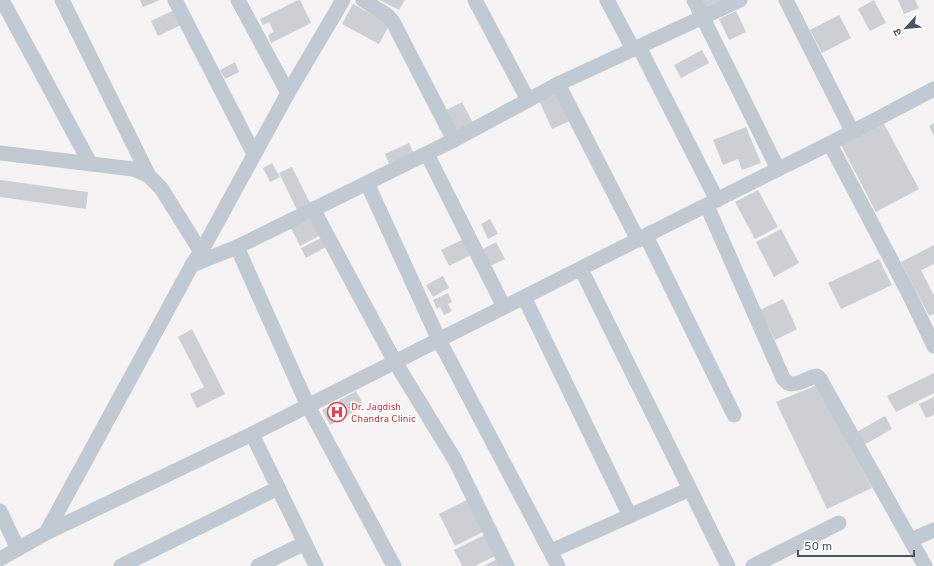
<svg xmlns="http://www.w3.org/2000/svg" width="934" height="566" font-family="Overpass,'Noto Sans Devanagari',sans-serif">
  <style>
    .building { fill: #cdcfd5 }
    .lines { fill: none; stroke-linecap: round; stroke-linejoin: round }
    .minor { stroke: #c1cad2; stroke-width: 15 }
    .labels { text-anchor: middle; stroke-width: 3.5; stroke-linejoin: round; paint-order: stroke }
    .health-label { font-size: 10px; fill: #be3a42; stroke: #fff; text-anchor: start }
  </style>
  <rect width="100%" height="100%" fill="#f5f3f3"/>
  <g class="building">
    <polygon points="140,0 160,0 143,7"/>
    <polygon points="298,0 300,0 311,23 271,43 268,35 274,32 269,22 263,25 260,19"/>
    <polygon points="380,0 405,0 399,10"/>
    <polygon points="699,0 723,0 703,9"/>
    <polygon points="874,0 886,23 870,31 858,9"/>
    <polygon points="898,0 915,0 919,8 904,14"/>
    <polygon points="353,4 390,24 379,44 342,24"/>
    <polygon points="174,10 181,25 158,36 151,21"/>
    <polygon points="736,11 746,32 729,40 719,19"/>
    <polygon points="839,15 851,38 822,53 810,30"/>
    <polygon points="702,50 709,63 681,78 674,65"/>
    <polygon points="235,62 239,72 225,79 220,70"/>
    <polygon points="558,89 572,120 552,129 538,98"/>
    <polygon points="462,102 473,123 454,132 444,111"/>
    <polygon points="883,122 919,189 876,212 841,145"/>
    <polygon points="934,123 934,136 929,126"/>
    <polygon points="746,127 761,163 742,170 738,159 723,165 713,140"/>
    <polygon points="409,143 414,154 390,166 385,154"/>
    <polygon points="272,163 280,177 270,182 263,168"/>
    <polygon points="292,167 311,205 298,212 279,173"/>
    <polygon points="0,180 88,192 86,209 0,197"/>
    <polygon points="758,190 778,227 755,239 735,202"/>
    <polygon points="311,215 321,235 300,246 290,226"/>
    <polygon points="490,219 498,234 488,239 481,224"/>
    <polygon points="781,229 799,263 774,277 756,242"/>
    <polygon points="321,238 326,247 306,258 301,248"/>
    <polygon points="464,239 471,255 449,266 441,250"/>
    <polygon points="496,242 505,259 488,267 479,251"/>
    <polygon points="934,245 934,264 921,270 933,294 934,293 934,314 929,316 901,262"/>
    <polygon points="879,259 892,285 841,309 828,283"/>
    <polygon points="443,276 449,288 433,297 426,285"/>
    <polygon points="448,293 452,302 448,304 452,311 444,315 440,307 437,309 433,300"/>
    <polygon points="783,299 797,329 775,340 760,310"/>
    <polygon points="192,329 225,394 197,408 190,394 204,387 178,337"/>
    <polygon points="934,373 934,393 896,412 887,396"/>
    <polygon points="817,385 872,488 827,509 776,402"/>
    <polygon points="356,391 364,406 330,425 322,410"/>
    <polygon points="934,397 934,415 926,418 919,404"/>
    <polygon points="885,416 892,429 862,446 855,433"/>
    <polygon points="469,499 485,531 455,546 439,514"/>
    <polygon points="486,534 497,555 475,566 462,566 454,550"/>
    <polygon points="499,558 503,566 484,566"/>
  </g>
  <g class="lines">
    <g class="minor">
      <polyline points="2,0 90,163"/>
      <polyline points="62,0 149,176"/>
      <polyline points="175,0 254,154"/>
      <polyline points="238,0 288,93"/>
      <polyline points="363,0 387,15 393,22 454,140"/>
      <polyline points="475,0 528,100"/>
      <polyline points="607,0 633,49"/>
      <polyline points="694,0 778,169"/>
      <polyline points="786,0 852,131"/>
      <polyline points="639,47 717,200"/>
      <polyline points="558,84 638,240"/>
      <polyline points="830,144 908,292 934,346"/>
      <polyline points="0,153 133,169 149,176 161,188 201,252"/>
      <polyline points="427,154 504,307"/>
      <polyline points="367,183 439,340 558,566"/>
      <path d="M707 206 783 378C784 379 787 382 788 383 795 387 809 377 817 376L820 379 925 566"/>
      <polyline points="313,209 395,362 455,460 507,566"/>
      <polyline points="646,236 734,415"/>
      <polyline points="237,247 308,406 394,566"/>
      <polyline points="192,265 237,247 454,140 558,84 740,0"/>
      <polyline points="581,269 728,566"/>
      <polyline points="524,297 630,516"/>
      <polyline points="252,434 316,566"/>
      <polyline points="0,511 18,549"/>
      <path d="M46 533 252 434 778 169C831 144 882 116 934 89"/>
      <polyline points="911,540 934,530"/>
      <polyline points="551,551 690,489"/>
      <polyline points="0,559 46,533 192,265 201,252 288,93 343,0"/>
      <polyline points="121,566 278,488"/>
      <polyline points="258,566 305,543"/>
      <polyline points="753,566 839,523"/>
    </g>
  </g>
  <defs>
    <g id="hospital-ring" transform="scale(1)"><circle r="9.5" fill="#fff" stroke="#e0444e" stroke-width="1.5"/><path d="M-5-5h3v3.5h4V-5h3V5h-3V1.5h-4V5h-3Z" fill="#e0444e"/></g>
  </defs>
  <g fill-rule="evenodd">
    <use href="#hospital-ring" x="337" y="412"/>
  </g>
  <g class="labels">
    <g class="health-label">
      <text x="351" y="410">Dr. Jagdish<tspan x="351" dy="12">Chandra Clinic</tspan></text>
    </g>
  </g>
  <g transform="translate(906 28) rotate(243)" stroke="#ffffff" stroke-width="3" paint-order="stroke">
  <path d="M0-3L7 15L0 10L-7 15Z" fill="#4a5661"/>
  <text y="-6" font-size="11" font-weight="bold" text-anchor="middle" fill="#4a5661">उ</text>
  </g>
  <path d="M798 550v6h116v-6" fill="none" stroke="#4a5661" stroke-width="2"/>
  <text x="804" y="550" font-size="12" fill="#4a5661" stroke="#ffffff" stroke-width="3" paint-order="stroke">50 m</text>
</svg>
